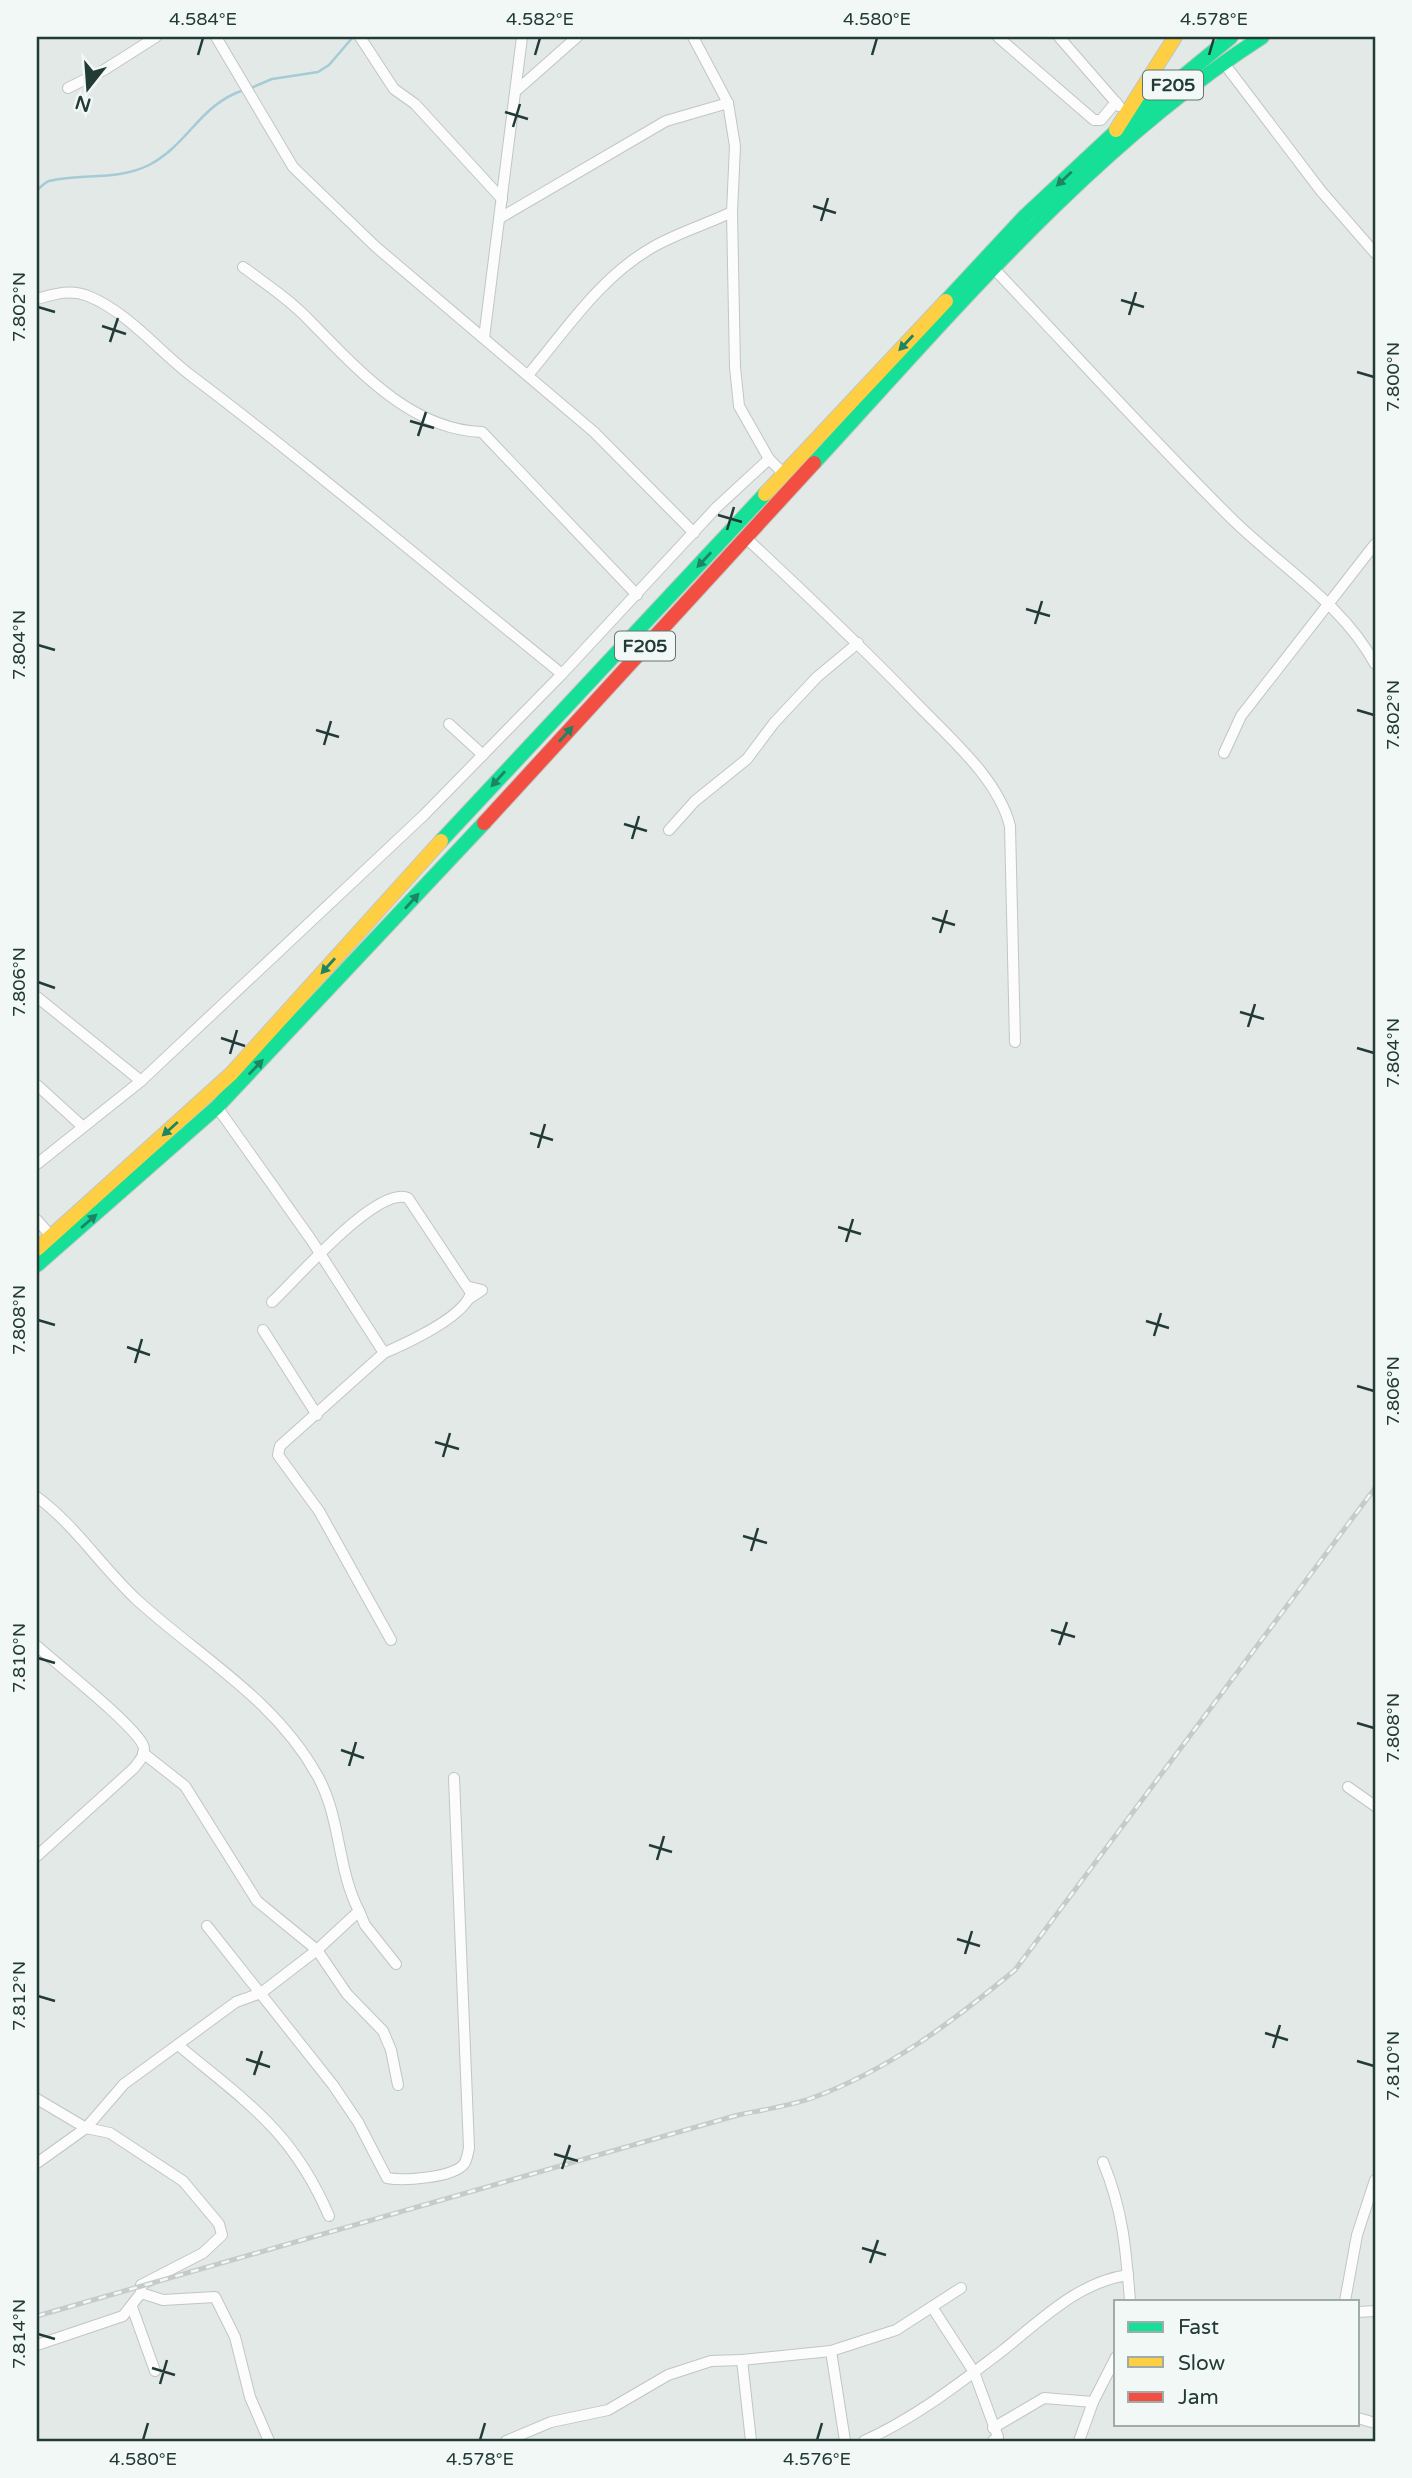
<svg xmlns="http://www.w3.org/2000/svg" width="1412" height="2478" font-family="'Varela Round',sans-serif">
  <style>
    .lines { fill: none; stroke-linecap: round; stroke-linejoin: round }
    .stream { stroke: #a5cbd6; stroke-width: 2.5 }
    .street-casing { stroke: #c0c6c4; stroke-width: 12 }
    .fast-casing { stroke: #bfc7c4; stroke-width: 16 }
    .slow-casing { stroke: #bfc7c4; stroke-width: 16 }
    .jam-casing { stroke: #bfc7c4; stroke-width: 16 }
    .street { stroke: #fbfcfb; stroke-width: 10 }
    .fast { stroke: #16e098; stroke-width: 14 }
    .slow { stroke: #ffcf43; stroke-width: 14 }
    .jam { stroke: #f24e42; stroke-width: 14 }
    .rail-casing { stroke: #c7caca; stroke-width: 5 }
    .rail { stroke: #f2f8f5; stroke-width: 2.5; stroke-dasharray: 8; stroke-linecap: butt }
    .oneway { fill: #1d8563 }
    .ticks { fill: none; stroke: #223b37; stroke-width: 2.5 }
    .labels { text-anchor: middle; stroke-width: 7; stroke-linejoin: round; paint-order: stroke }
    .shield { fill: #f2f8f5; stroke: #607470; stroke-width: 2 }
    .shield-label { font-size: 18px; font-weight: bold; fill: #223b37 }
    .neatline { fill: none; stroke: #223b37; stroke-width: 2.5 }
    .ticks-label { font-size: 18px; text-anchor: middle; fill: #223b37 }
  </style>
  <rect width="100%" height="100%" fill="#e3e9e7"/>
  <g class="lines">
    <g class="stream">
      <polyline points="251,88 272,79 318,72 329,65 353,37"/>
      <path d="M37 190C41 187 44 183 49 181 83 173 117 181 149 165 189 144 200 104 244 90"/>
    </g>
    <g class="street-casing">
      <g id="street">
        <polyline points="216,37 293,167 376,247 594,432 694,533"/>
        <polyline points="360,37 394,89 415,104 502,199"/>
        <polyline points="693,37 728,103 735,146 732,212 735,367 739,406 769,459 784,474"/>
        <polyline points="998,37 1094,120 1101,120 1116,102"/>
        <polyline points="1059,37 1119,106"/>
        <polyline points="1223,62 1321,191 1375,253"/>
        <polyline points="68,88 104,70 156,37"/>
        <polyline points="517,90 577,37"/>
        <polyline points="500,218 666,121 728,103"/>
        <path d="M243 267C266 284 290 300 310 321 357 369 411 430 482 432L637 595"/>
        <path d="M997 272C1073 352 1148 435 1227 514 1276 564 1341 601 1375 664"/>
        <path d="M37 299C55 294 70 289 88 296 126 311 157 349 189 374 316 470 438 574 562 674"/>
        <polyline points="484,338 522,37"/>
        <path d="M528 375C566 330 600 277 653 247 677 233 707 224 732 212"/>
        <path d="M745 537C804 592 862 647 918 705 951 739 998 779 1010 826L1015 1042"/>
        <polyline points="449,724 483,755"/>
        <polyline points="1224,753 1241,716 1375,544"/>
        <polyline points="669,830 695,801 747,759 774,723 817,677 858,643"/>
        <polyline points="37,997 141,1081"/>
        <polyline points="37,1085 82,1126"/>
        <polyline points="217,1107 312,1241 384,1353 280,1446 278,1455 319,1511 391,1640"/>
        <polyline points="37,1164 141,1081 424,815 562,674 716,508 769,459"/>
        <polyline points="37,1220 52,1237"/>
        <polyline points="470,1287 482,1290 470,1298"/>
        <path d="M272 1302C296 1280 377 1185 408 1198L471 1293C464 1317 407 1343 384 1353"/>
        <polyline points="263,1330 317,1415"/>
        <path d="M37 1497C75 1525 101 1566 136 1599 199 1657 274 1698 317 1775 341 1817 337 1869 359 1911L317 1950 261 1993 236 2002 124 2084 86 2128 37 2163"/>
        <path d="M37 1646C58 1665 133 1724 143 1745 147 1754 138 1763 133 1769L37 1856"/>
        <polyline points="143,1753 185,1786 257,1901 317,1950 347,1994 383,2031 391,2050 398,2085"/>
        <polyline points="1348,1787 1375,1806"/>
        <polyline points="359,1911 365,1925 396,1964"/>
        <path d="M207 1926 333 2085 358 2122 387 2178C403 2181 453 2178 464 2164 467 2160 468 2152 469 2148L454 1778"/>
        <path d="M178 2045C246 2102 292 2130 329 2216"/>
        <polyline points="37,2099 86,2128 110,2133 183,2181 219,2224 222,2235 203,2253 141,2285 141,2293 123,2316 37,2345"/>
        <path d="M1103 2162C1123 2210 1126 2250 1130 2301"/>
        <polyline points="141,2293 163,2300 215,2297 235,2337 250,2397 269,2441"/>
        <polyline points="1345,2301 1357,2235 1375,2180"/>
        <polyline points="132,2307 155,2371"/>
        <polyline points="932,2307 974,2372 998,2437 993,2441"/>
        <polyline points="1358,2312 1375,2311"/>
        <polyline points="831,2351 845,2441"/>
        <polyline points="1358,2418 1375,2423"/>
        <polyline points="993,2428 1044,2398 1093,2402"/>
        <polyline points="506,2441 551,2422 608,2410 668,2375 711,2361 742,2360"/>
        <polyline points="751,2441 742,2360 831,2351 896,2330 961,2288"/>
        <path d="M864 2441C915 2418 957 2385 1002 2351 1041 2320 1078 2282 1128 2275"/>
        <polyline points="1079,2441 1093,2402 1116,2357"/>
      </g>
    </g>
    <g class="fast-casing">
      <g id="fast">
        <polyline points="946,301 1025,216 1114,133 1231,37"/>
        <path d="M814 463C950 315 1092 146 1262 37"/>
        <polyline points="441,841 765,494"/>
        <polyline points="37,1265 217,1107 484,823"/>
      </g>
    </g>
    <g class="slow-casing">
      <g id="slow">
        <polyline points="1116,130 1175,37"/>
        <polyline points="765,494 946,301"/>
        <polyline points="37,1249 231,1074 441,841"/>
      </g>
    </g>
    <g class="jam-casing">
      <polyline id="jam" points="484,823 814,463"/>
    </g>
    <use href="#street" class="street"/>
    <use href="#fast" class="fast"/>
    <use href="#slow" class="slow"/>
    <use href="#jam" class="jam"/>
    <g class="rail-casing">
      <path id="rail" d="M37 2316 738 2115C762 2110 789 2106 812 2098 889 2070 952 2022 1015 1970L1375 1488"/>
    </g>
    <use href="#rail" class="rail"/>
  </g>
  <defs><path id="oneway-solid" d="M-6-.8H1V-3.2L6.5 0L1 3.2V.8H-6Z" transform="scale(1.75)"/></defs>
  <g class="oneway">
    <use href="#oneway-solid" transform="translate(1064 179) rotate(137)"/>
    <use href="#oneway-solid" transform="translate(906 343) rotate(133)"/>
    <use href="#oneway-solid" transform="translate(704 560) rotate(133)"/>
    <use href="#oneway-solid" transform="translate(566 734) rotate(-48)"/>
    <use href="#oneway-solid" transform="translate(498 779) rotate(132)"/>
    <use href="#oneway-solid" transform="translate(412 901) rotate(-48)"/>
    <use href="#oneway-solid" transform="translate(328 966) rotate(132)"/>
    <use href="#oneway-solid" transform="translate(256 1067) rotate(-46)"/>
    <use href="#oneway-solid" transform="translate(170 1129) rotate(138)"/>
    <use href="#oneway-solid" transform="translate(89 1221) rotate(-41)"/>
  </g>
  <path class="ticks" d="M198 55 203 38M535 55 540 38M872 55 877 38M1209 55 1214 38M505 112 528 119M513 127 520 104M813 206 836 213M821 221 828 198M1121 300 1144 307M38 307 55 312M1129 315 1136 292M102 326 126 334M110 342 118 318M1357 372 1374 377M410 421 434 428M418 436 426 412M718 515 742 522M727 530 734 507M1026 609 1050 616M1035 624 1042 601M38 645 55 650M1357 710 1374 715M316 730 339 737M324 745 331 721M624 824 647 831M632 839 639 816M932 918 955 925M940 933 947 910M38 982 55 988M1240 1012 1264 1019M1248 1027 1255 1004M221 1038 245 1046M1357 1048 1374 1053M230 1054 237 1030M530 1133 553 1140M538 1148 545 1124M838 1227 861 1234M846 1242 853 1219M38 1320 55 1325M1146 1321 1169 1328M1154 1336 1161 1313M127 1347 150 1355M135 1363 142 1339M1357 1386 1374 1391M435 1442 459 1449M443 1457 450 1433M743 1536 767 1543M751 1551 758 1528M1051 1630 1075 1637M1059 1645 1067 1622M38 1658 55 1663M1357 1723 1374 1728M341 1750 364 1758M349 1766 356 1742M649 1845 672 1852M657 1860 664 1836M957 1939 980 1946M965 1954 972 1931M38 1996 55 2001M1265 2033 1288 2040M1273 2048 1280 2025M246 2059 270 2067M1357 2061 1374 2066M254 2075 262 2051M554 2154 578 2161M562 2169 570 2145M862 2248 886 2255M870 2263 878 2240M38 2334 55 2339M152 2368 175 2375M160 2384 167 2360M143 2440 148 2423M480 2440 485 2423M817 2440 822 2423"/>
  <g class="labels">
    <g class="shield">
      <rect x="1143" y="70.5" width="60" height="29" rx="5"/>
      <rect x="615" y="631.5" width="60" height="29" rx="5"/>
    </g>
    <g class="shield-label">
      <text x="1173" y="91">F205</text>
      <text x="645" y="652">F205</text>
    </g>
  </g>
  <rect width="1412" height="2478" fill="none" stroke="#f2f8f5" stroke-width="77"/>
  <rect x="1114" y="2300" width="245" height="126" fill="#f2f8f5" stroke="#9faca9" stroke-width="2"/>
  <rect x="1128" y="2322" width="35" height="10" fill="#16e098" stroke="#9faca9" stroke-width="2"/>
  <text x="1178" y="2334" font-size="21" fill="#223b37">Fast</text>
  <rect x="1128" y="2357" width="35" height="10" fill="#ffcf43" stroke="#9faca9" stroke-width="2"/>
  <text x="1178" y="2370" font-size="21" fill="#223b37">Slow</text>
  <rect x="1128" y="2392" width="35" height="10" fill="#f24e42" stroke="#9faca9" stroke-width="2"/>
  <text x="1178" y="2404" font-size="21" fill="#223b37">Jam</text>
  <g transform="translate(88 88) rotate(197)" stroke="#f2f8f5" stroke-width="5" paint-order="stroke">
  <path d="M0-5L12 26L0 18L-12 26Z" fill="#223b37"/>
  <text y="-10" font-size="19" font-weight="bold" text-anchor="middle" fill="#223b37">N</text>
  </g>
  <rect x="38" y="38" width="1336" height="2402" class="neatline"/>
  <g class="ticks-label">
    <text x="203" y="25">4.584°E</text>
    <text x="540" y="25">4.582°E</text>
    <text x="877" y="25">4.580°E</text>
    <text x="1214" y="25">4.578°E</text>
    <text transform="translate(19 307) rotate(-90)" y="6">7.802°N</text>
    <text transform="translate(1393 377) rotate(-90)" y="6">7.800°N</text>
    <text transform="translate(19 645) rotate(-90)" y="6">7.804°N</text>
    <text transform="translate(1393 715) rotate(-90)" y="6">7.802°N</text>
    <text transform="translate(19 982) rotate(-90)" y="6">7.806°N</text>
    <text transform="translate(1393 1053) rotate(-90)" y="6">7.804°N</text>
    <text transform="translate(19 1320) rotate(-90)" y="6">7.808°N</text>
    <text transform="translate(1393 1391) rotate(-90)" y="6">7.806°N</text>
    <text transform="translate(19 1658) rotate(-90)" y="6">7.810°N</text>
    <text transform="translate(1393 1728) rotate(-90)" y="6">7.808°N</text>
    <text transform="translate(19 1996) rotate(-90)" y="6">7.812°N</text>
    <text transform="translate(1393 2066) rotate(-90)" y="6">7.810°N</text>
    <text transform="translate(19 2334) rotate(-90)" y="6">7.814°N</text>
    <text x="143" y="2465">4.580°E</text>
    <text x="480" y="2465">4.578°E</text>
    <text x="817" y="2465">4.576°E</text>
  </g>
</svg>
